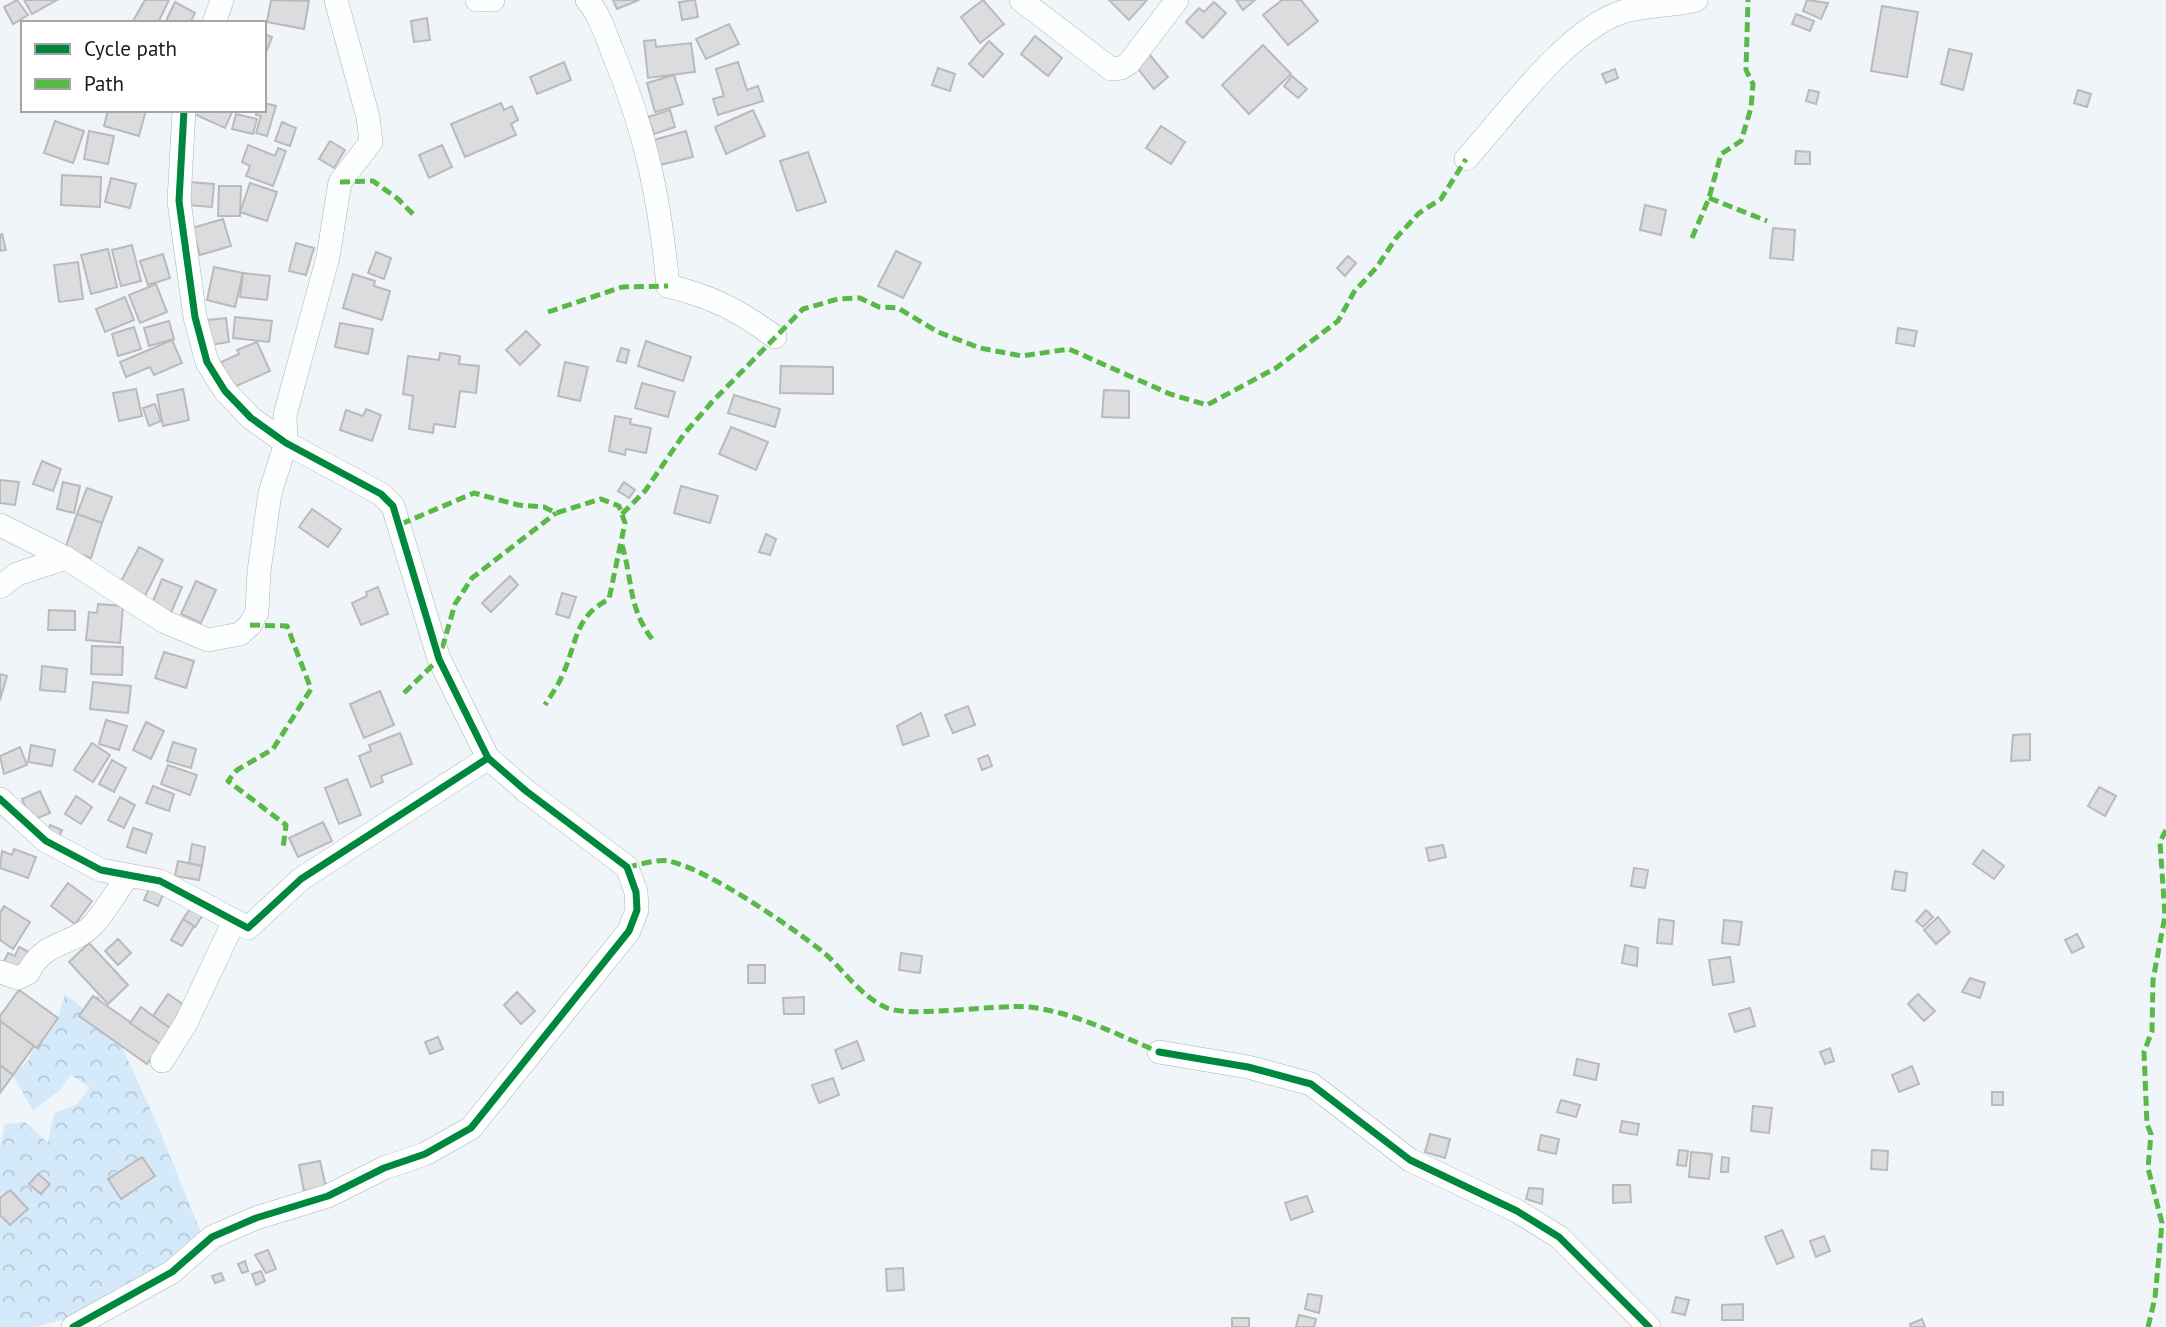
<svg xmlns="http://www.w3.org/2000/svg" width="2166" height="1327" font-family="'PT Sans',sans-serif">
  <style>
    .park { fill: url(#park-crowns) }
    .building { fill: #dcdcde; stroke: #bababc; stroke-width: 2 }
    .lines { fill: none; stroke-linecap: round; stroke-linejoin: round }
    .minor-casing { stroke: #aeb2b5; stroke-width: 24 }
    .minor { stroke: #fdfefe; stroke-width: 23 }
    .quiet { stroke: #58b947; stroke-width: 5; stroke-dasharray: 10 5; stroke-linecap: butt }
    .cycleway-casing { stroke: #fff; stroke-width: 11 }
    .cycleway { stroke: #00873e; stroke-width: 7 }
  </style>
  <defs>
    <pattern id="park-crowns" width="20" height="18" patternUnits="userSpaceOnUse" patternTransform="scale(1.75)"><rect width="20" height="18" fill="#d4eafa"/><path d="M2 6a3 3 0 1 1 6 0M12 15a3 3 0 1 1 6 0" fill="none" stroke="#b5c8d6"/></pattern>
  </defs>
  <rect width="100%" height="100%" fill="#f0f5f9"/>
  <polygon class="park" points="65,994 84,1009 98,995 155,1119 209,1253 93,1320 65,1319 35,1327 0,1327 0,1146 5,1124 25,1122 48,1143 54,1113 76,1105 90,1088 71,1075 61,1089 33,1111 13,1075 28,1061 34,1046 37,1047 58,1018"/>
  <g class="building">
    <polygon points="17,0 28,15 13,24 4,7"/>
    <polygon points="24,0 57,0 32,14"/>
    <polygon points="145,0 169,0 158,23 133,21"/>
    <polygon points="271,0 309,1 304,29 267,22"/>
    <polygon points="613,0 639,0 617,9"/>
    <polygon points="695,0 698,17 682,20 679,2"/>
    <polygon points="983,0 1004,24 980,43 961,17"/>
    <polygon points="1109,0 1147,0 1129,20"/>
    <polygon points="1236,0 1255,0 1243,10"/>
    <polygon points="1282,0 1301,0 1318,21 1288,45 1263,15"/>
    <polygon points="1807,0 1828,3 1821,19 1803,11"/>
    <polygon points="175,2 195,13 190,23 165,23"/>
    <polygon points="1214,2 1226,13 1203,38 1186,22 1199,8 1204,12"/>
    <polygon points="1882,6 1918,12 1907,77 1871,71"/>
    <polygon points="1796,14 1814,21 1810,31 1792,24"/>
    <polygon points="427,18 430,40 414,42 411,21"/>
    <polygon points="729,24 739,44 706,59 696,39"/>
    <polygon points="264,34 272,37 264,58"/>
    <polygon points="1035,36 1062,58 1048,76 1021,54"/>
    <polygon points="655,40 656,47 691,43 695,72 648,78 644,41"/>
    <polygon points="989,41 1003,54 983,77 969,64"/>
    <polygon points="1263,45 1291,74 1249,114 1222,85"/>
    <polygon points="1949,49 1972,54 1963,90 1941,84"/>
    <polygon points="1149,54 1168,77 1154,89 1135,65"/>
    <polygon points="564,62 571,80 537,94 530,77"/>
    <polygon points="738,62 747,90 758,86 763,101 718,115 713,99 724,96 716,69"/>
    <polygon points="938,68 955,74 950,91 932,85"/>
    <polygon points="1615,69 1618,78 1606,83 1602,74"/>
    <polygon points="674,75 683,104 655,112 647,83"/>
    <polygon points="1292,76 1307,89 1298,98 1284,86"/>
    <polygon points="1809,90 1819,92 1816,104 1806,101"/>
    <polygon points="2078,90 2091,94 2087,107 2074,103"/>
    <polygon points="264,103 276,106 267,136 256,133 261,116 256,115 257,110 264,110"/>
    <polygon points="501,103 504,110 512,106 518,120 511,124 516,135 465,157 451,124"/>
    <polygon points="108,110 146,110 139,136 104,126"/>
    <polygon points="196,110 233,110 225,128 194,114"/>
    <polygon points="670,110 675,127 654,134 648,117"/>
    <polygon points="753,110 765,136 726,154 715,127"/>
    <polygon points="236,114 257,119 253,134 232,129"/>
    <polygon points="55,121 84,131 73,163 44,153"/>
    <polygon points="282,122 296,128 290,146 275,141"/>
    <polygon points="1161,126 1185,142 1171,164 1146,148"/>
    <polygon points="89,131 114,136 108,164 84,159"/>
    <polygon points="686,131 693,157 656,166 650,141"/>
    <polygon points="330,141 345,150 334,168 319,159"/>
    <polygon points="248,145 275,156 278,148 286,151 273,186 246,176 250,166 242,162"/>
    <polygon points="442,145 452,167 429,178 419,155"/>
    <polygon points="1796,151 1810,152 1810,164 1795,164"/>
    <polygon points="808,152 826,202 797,211 780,161"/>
    <polygon points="62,175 101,177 100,207 61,205"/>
    <polygon points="111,178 136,184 130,208 105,202"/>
    <polygon points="189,182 214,184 212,207 187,205"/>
    <polygon points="250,183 277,192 267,221 240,212"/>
    <polygon points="219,186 241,186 240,216 218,216"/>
    <polygon points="1645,205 1666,210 1661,235 1640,230"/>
    <polygon points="223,219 231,246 200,255 192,228"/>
    <polygon points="1773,228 1795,230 1793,260 1770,258"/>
    <polygon points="2,234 6,250 0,251 0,235"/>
    <polygon points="296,243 314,248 306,275 289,271"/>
    <polygon points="132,245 141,281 121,286 112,250"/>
    <polygon points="108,249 117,287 91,294 81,255"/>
    <polygon points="896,251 921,263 903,298 878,286"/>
    <polygon points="376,252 391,258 384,279 368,273"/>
    <polygon points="163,254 170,278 148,285 140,261"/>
    <polygon points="1348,256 1356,263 1345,276 1337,268"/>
    <polygon points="78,262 83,299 59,302 54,265"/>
    <polygon points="214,267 243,273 235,307 207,300"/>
    <polygon points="243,273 270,276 267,300 240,297"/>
    <polygon points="353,274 375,281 374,286 390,291 382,320 343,308"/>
    <polygon points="156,284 167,312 140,323 129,295"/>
    <polygon points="125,297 134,320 105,332 96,309"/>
    <polygon points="235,317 272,321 269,342 233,338"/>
    <polygon points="226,318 229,342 210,345 207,320"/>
    <polygon points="169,321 174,339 149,346 144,328"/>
    <polygon points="340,323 373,329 368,354 335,347"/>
    <polygon points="134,327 141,349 118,356 112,334"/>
    <polygon points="1898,328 1917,331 1914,346 1896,343"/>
    <polygon points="526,331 540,345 520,365 506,350"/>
    <polygon points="172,340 182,363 154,375 150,367 126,377 120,362"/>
    <polygon points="646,341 691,357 683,381 638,366"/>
    <polygon points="257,342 270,371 232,388 221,362 239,354 237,350"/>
    <polygon points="621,348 629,350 626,363 617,361"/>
    <polygon points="440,353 460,356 459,364 479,366 476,393 460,391 455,427 434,424 433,433 409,429 413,396 403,394 408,356 439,360"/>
    <polygon points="565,362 588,367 580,401 558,396"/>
    <polygon points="781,366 833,367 833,394 780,393"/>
    <polygon points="642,383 675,392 668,417 635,408"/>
    <polygon points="136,389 142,416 119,421 113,393"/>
    <polygon points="183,389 189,420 163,426 157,395"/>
    <polygon points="1104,390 1129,391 1129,418 1102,417"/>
    <polygon points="734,395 780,409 775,427 728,413"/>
    <polygon points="155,404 161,421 149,426 143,408"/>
    <polygon points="366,409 381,415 372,441 340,430 346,410 363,416"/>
    <polygon points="615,416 631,419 630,424 651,428 646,453 626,449 625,455 609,451"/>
    <polygon points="731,427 768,442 756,470 719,454"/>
    <polygon points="42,461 61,469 53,491 33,484"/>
    <polygon points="0,480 19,482 15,505 0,503"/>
    <polygon points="63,482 80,486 74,513 57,509"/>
    <polygon points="624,482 635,490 629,498 618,491"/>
    <polygon points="681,486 718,496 710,523 674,513"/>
    <polygon points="87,488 112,497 102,523 77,514"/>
    <polygon points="312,509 341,529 328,547 299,527"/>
    <polygon points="77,514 102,523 91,558 65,549"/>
    <polygon points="766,534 776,539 770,555 759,552"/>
    <polygon points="139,547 163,560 144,598 119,585"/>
    <polygon points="510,576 518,585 491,612 482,603"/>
    <polygon points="162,579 182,587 171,613 151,606"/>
    <polygon points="196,581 216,590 201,623 181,614"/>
    <polygon points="378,587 388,614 361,625 352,603 367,596 366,592"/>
    <polygon points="562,593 576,597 569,618 556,614"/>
    <polygon points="98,604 123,606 120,643 86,640 89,612 97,613"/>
    <polygon points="49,610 75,611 75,630 48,630"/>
    <polygon points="92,646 123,647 122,675 91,674"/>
    <polygon points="164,652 194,661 186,688 155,678"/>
    <polygon points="42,666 67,669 65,692 40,690"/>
    <polygon points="0,674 7,676 0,700"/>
    <polygon points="93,682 131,686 128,713 90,709"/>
    <polygon points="380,691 394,725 364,738 350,704"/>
    <polygon points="968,706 975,725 953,733 945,715"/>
    <polygon points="921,713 929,736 903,745 897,726"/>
    <polygon points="106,720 127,726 119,750 99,744"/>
    <polygon points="146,722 164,731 151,759 133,750"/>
    <polygon points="400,733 412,764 381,776 383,782 371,787 359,756 371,751 369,745"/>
    <polygon points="2030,734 2030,760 2011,761 2013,735"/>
    <polygon points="173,742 196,749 191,768 167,761"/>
    <polygon points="92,743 110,755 93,782 74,770"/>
    <polygon points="31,745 55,750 52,766 28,762"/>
    <polygon points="20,747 27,765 4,774 0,756"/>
    <polygon points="988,755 992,766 982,770 978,759"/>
    <polygon points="112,760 126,768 114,792 99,784"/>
    <polygon points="168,765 197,775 190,795 161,784"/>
    <polygon points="347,779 361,815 339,824 325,788"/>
    <polygon points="153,786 174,794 169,811 146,803"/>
    <polygon points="2099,787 2116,796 2105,816 2088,806"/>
    <polygon points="40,791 50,813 31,821 22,799"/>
    <polygon points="76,796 92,807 81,824 65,814"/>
    <polygon points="120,797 135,805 124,828 108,820"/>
    <polygon points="323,822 332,841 298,857 289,838"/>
    <polygon points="50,825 62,830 58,839 46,835"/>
    <polygon points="133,828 152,834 146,853 127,847"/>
    <polygon points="192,844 205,847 202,866 189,863"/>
    <polygon points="1443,845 1446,857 1429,861 1426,848"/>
    <polygon points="14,849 36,857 28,878 0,868 2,851 12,855"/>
    <polygon points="1983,850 2004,866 1994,879 1973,864"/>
    <polygon points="178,861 202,866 199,880 175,876"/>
    <polygon points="1634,868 1648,870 1645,888 1631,886"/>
    <polygon points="1895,871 1907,873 1905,891 1892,889"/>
    <polygon points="68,883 92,901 75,924 51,906"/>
    <polygon points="150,887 164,893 158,906 144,900"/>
    <polygon points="4,906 30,922 13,949 0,940 0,913"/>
    <polygon points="192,906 204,913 195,927 183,919"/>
    <polygon points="1926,910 1933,917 1923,927 1916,921"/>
    <polygon points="1938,917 1950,932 1936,944 1924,930"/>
    <polygon points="183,919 194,926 182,946 171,940"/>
    <polygon points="1659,919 1674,921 1672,944 1657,943"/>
    <polygon points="1724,920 1742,922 1739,945 1722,943"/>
    <polygon points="2077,934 2084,947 2072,953 2065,940"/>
    <polygon points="118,939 131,953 118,965 105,951"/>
    <polygon points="89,943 128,985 108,1004 69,962"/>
    <polygon points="1625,945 1638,948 1637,966 1622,963"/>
    <polygon points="19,947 31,953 21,972 3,963 8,953 15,956"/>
    <polygon points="901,953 922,956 920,973 899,970"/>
    <polygon points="1730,957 1734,982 1713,985 1709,960"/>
    <rect x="748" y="965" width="17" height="18"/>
    <polygon points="1970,978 1985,983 1980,998 1962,992"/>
    <polygon points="19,990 58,1018 37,1048 0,1021 0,1016"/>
    <polygon points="517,992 535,1011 521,1024 504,1005"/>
    <polygon points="168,994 187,1007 171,1029 153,1016"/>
    <polygon points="1918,994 1935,1011 1924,1021 1908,1004"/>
    <polygon points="93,996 161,1044 147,1064 79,1016"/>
    <polygon points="804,997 804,1014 784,1014 783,998"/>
    <polygon points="141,1007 171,1029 161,1044 130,1023"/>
    <polygon points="1750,1008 1755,1026 1735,1032 1729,1014"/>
    <polygon points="0,1021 34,1046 13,1075 0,1065"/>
    <polygon points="438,1037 443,1049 430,1054 425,1042"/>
    <polygon points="857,1041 864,1060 842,1069 835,1050"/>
    <polygon points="1830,1048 1834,1061 1825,1064 1820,1052"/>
    <polygon points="1577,1059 1599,1064 1596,1080 1574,1075"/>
    <polygon points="0,1065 13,1075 0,1093"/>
    <polygon points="1912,1066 1919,1084 1899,1092 1892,1075"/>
    <polygon points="833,1078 839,1095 819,1103 812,1085"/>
    <rect x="1992" y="1092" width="11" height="13"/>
    <polygon points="1561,1100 1580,1105 1576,1117 1557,1112"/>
    <polygon points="1753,1106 1772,1108 1769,1133 1751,1131"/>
    <polygon points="1622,1121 1639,1124 1637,1135 1620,1132"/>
    <polygon points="1430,1134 1450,1139 1445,1158 1425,1152"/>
    <polygon points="1541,1135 1559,1139 1556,1154 1538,1150"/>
    <polygon points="1679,1150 1688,1151 1686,1166 1677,1165"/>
    <polygon points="1872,1150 1888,1151 1887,1170 1871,1169"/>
    <polygon points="1691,1152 1712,1154 1709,1179 1689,1177"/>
    <polygon points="142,1157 155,1176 121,1199 108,1179"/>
    <polygon points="1722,1157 1729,1158 1728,1172 1721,1172"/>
    <polygon points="320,1161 326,1187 304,1191 299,1165"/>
    <polygon points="38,1174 50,1184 41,1194 29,1184"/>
    <polygon points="1613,1185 1630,1185 1631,1202 1613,1203"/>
    <polygon points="1529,1188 1543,1189 1542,1204 1526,1199"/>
    <polygon points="10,1190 28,1209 10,1225 0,1215 0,1198"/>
    <polygon points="1307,1196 1313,1212 1291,1220 1285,1203"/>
    <polygon points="1782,1230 1794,1257 1777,1264 1765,1237"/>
    <polygon points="1824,1236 1830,1251 1816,1257 1810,1241"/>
    <polygon points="268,1250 276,1269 266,1273 255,1255"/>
    <polygon points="245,1261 248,1271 242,1273 238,1264"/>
    <polygon points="903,1268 904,1290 887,1291 886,1269"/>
    <polygon points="261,1271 265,1281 256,1285 252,1274"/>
    <polygon points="221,1273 224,1280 215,1283 212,1276"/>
    <polygon points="1308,1294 1322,1296 1319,1313 1305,1309"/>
    <polygon points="1676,1297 1689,1300 1685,1315 1672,1312"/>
    <polygon points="1743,1304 1743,1320 1722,1320 1722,1305"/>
    <polygon points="1299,1315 1316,1319 1314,1327 1296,1327"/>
    <rect x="1232" y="1318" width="17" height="9"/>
    <polygon points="1922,1319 1925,1327 1911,1327 1910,1324"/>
  </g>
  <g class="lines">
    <g class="minor-casing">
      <g id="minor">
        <polyline points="477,0 493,0"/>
        <path d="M587 0C600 14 606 36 613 53 646 132 660 201 668 286 713 297 738 310 775 337"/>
        <polyline points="1021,0 1111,69 1121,68 1129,63 1177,0"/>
        <polyline points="214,23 222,0"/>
        <path d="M1466 159C1507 114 1565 31 1622 12 1644 5 1672 6 1696 0"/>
        <polyline points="0,525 66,558 165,622 184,630 208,640 240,634 250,625 257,612 259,571 270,493 286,443 285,415 328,257 340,182 371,142 368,117 336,0"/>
        <polyline points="0,587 17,574 66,558"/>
        <polyline points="0,799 46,841 101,870 160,881 248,928 301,879 488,758"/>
        <path d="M0 972 18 978 28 973C44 940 71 946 92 926 105 912 116 892 127 877"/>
        <polyline points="1159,1052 1248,1067 1311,1084 1410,1160 1517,1211 1559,1237 1649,1327"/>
        <polyline points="162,1061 186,1023 234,921"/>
        <polyline points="73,1327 172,1272 212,1237 256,1218 328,1196 384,1168 425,1154 471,1128 629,931 637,910 636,892 627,867 526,791 488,758 439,659 393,506 381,494 286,443 251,418 225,391 207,362 195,317 179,201 184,110"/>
      </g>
    </g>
    <use href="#minor" class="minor"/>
    <g class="quiet">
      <polyline points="340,182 373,181 398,199 416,217"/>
      <polyline points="1709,198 1767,221"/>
      <polyline points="1692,238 1709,198 1721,154 1741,141 1751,108 1753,84 1746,70 1748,0"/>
      <polyline points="548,312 622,287 668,286"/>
      <polyline points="622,514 645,491 684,434 712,402 803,309 838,299 860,298 879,307 898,308 938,332 980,348 1022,356 1069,349 1170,394 1207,405 1276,368 1338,321 1354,292 1377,267 1396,238 1419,213 1441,199 1466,159"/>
      <path d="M401 524 474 493 518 505 544 507 556 513 601 499 619 506 625 523 609 599C573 618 578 642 562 676 558 686 551 695 545 705"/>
      <path d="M622 545C633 582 628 607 652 639"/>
      <polyline points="250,625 287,626 311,689 273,749 237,770 228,781 286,825 283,848"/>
      <polyline points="404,693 439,659 455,604 472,578 556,513"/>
      <path d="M627 867C639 865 657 859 668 861 706 868 792 927 823 952 844 970 860 996 887 1008 912 1018 995 1004 1029 1007 1074 1012 1118 1035 1159 1052"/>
      <polyline points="2148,1327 2155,1298 2162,1223 2148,1168 2151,1134 2147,1124 2144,1052 2152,1031 2153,980 2165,916 2160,842 2166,830"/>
    </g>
    <g class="cycleway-casing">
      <g id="cycleway">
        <polyline points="0,799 46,841 101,870 160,881 248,928 301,879 488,758"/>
        <polyline points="1159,1052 1248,1067 1311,1084 1410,1160 1517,1211 1559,1237 1649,1327"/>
        <polyline points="73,1327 172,1272 212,1237 256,1218 328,1196 384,1168 425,1154 471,1128 629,931 637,910 636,892 627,867 526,791 488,758 439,659 393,506 381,494 286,443 251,418 225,391 207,362 195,317 179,201 184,110"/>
      </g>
    </g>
    <use href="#cycleway" class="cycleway"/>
  </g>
  <rect x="21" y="21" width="245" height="91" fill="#ffffff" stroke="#a3a4a5" stroke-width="2"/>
  <rect x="35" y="44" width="35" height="10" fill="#00873e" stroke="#a3a4a5" stroke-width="2"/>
  <text x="84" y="56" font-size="21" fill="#181c1e">Cycle path</text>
  <rect x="35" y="79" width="35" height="10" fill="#58b947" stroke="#a3a4a5" stroke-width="2"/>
  <text x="84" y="91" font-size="21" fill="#181c1e">Path</text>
</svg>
